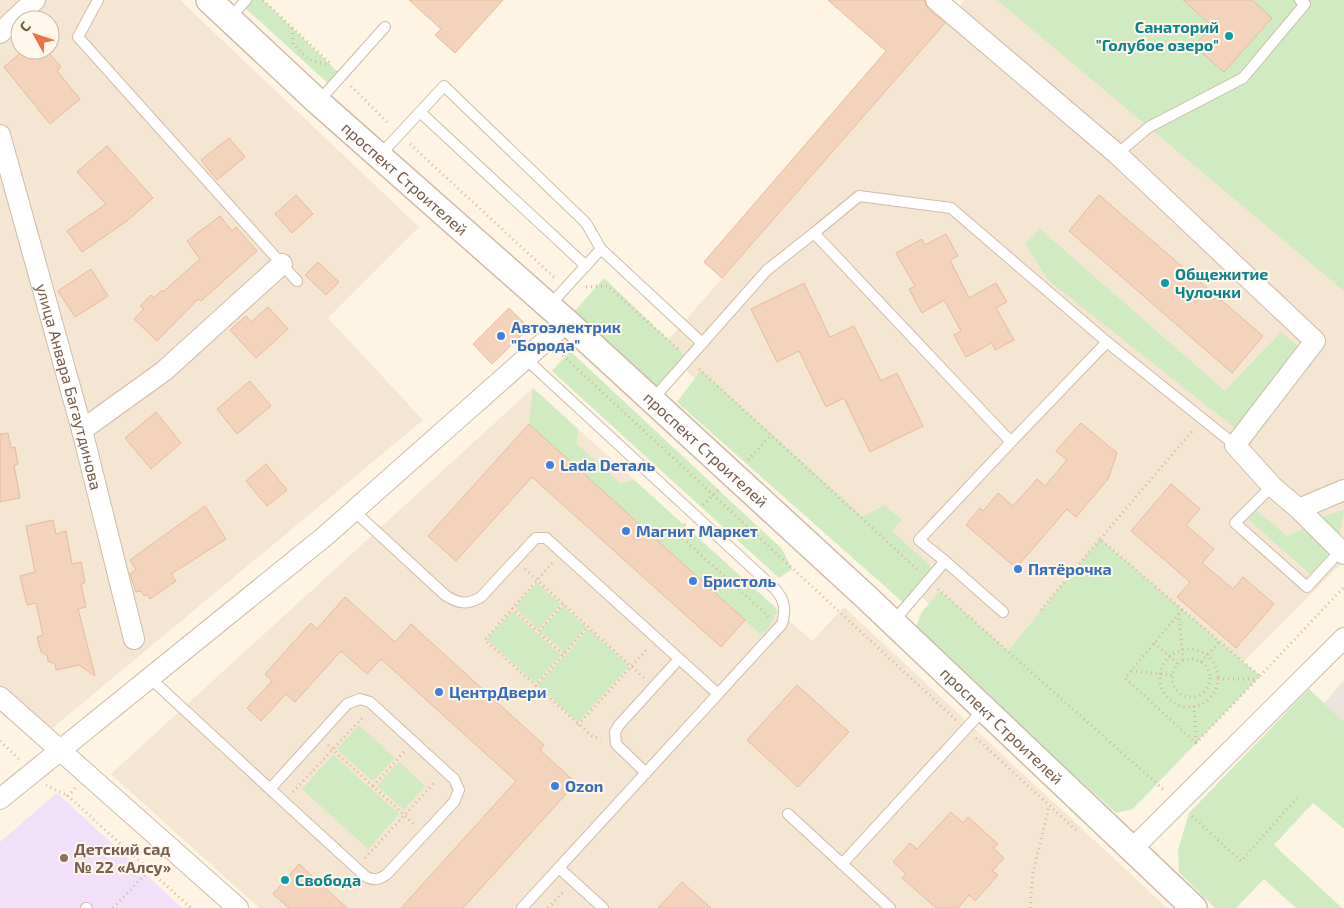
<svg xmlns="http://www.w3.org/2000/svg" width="1344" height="908" font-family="'Exo 2',sans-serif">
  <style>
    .residential { fill: #f4e6d2; fill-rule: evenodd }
    .industrial { fill: #ece5de }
    .education { fill: #f1e0f9 }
    .green { fill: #d0eac2 }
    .building { fill: #f3d3bb; stroke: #e6bb9b }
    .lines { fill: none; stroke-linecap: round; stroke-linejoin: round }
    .service-casing { stroke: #cebcaa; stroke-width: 12 }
    .minor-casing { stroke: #cebcaa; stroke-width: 22 }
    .tertiary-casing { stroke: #cebcaa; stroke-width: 28 }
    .path { stroke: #d7b79e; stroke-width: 3; stroke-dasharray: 1 4; stroke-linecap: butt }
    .service { stroke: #fff; stroke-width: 10 }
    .minor { stroke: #fff; stroke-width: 20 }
    .tertiary { stroke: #fff; stroke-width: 25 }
    .culture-dot { fill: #0f9aa8; stroke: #fff8ea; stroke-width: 2 }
    .shop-dot { fill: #3f7fe0; stroke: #fff8ea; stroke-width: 2 }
    .education-dot { fill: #8d6e63; stroke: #fff8ea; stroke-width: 2 }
    .labels { text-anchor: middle; stroke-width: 4; stroke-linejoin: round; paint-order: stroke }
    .culture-label { font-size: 16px; font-weight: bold; fill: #0d838f; stroke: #fff8ea; text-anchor: start }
    .street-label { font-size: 16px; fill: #755b49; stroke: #fff8ea }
    .shop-label { font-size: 16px; font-weight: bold; fill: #366cbe; stroke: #fff8ea; text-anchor: start }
    .education-label { font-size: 16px; font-weight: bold; fill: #785e54; stroke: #fff8ea; text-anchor: start }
  </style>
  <rect width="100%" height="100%" fill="#fdf4e3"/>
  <g class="residential">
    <path d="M0 0H180L419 227 328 318 423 420 49 731 0 686ZM20 20H50V50H20Z"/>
    <polygon points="965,0 1344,0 1344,561 1119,787 662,347"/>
    <polygon points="533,388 812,641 844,607 1167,908 259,908 111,774"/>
  </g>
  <polygon class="industrial" points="1344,680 1344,729 1320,708"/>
  <polygon class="education" points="57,793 182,908 0,908 0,842"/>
  <g class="green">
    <polygon points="246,0 263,0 342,76 332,87 242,5"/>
    <polygon points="997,0 1344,0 1344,291"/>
    <polygon points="1040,229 1225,391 1281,332 1301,349 1235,428 1049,281 1025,244"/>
    <polygon points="604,278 688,359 660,390 574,312"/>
    <polygon points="570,351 782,549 792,569 779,578 552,371"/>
    <polygon points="701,370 863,517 884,505 902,520 892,531 936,571 907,606 677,402"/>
    <polygon points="533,388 578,429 577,444 621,484 634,480 778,610 769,627 761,635 529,424"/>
    <polygon points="1256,510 1287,536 1303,529 1328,549 1327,556 1311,575 1248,519"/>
    <polygon points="1344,510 1339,536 1320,517"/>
    <polygon points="1100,539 1260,676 1133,809 1116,813 923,638 916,628 921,613 940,591 1008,651"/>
    <polygon points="537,583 561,604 538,629 515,607"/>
    <polygon points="563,606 586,627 564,652 540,631"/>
    <polygon points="512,611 561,655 535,683 487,639"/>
    <polygon points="589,629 629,666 578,722 538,685"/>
    <polygon points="1309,689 1344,722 1344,829 1313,803 1274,845 1342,908 1296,908 1264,879 1236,908 1215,908 1179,872 1178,850 1189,813"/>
    <polygon points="359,725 395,758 373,781 337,749"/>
    <polygon points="333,755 399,814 368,849 302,789"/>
    <polygon points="399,762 425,786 404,810 377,786"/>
  </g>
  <g class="building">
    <polygon points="409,0 503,0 455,53 435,35 441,29"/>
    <polygon points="828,0 924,0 928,9 945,23 722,278 704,262 886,51"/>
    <polygon points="1183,0 1252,0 1272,18 1224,72 1194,46 1212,26"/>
    <polygon points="24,50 40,50 45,56 49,53 61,67 57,71 80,99 50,124 4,67"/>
    <polygon points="229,138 245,157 217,180 201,160"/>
    <polygon points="107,146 153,198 127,221 82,252 67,231 106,204 77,172"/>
    <polygon points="296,195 313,214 292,233 275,214"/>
    <polygon points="1099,195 1263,336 1232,373 1069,231"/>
    <polygon points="220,216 232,231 236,227 257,251 201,301 198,299 157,341 134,319 144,309 140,306 151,295 154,298 162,290 163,292 200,259 187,241"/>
    <polygon points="946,234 958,256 950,260 969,298 996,283 1007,302 996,308 1014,340 995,350 992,343 966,357 954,335 961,331 944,300 922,313 909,289 915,286 896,253 922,239 925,245"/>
    <polygon points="318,262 339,282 326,295 305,275"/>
    <polygon points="91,269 108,296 75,317 58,291"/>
    <polygon points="804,283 830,337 854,326 881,381 897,373 923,426 870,452 844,398 826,407 799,351 777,362 751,309"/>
    <polygon points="268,307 288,329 256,358 230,330 246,316 251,322"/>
    <polygon points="509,308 529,328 492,364 473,344"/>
    <polygon points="250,381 271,406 237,434 217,409"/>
    <polygon points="156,412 181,443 151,469 125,438"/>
    <polygon points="1081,423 1117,453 1108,479 1076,517 1067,509 1016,568 966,525 980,508 983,511 998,493 1013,506 1037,479 1045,486 1067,460 1056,451"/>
    <polygon points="529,424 745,620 721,647 532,477 456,561 428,536"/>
    <polygon points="8,433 11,448 15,447 18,464 14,465 20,498 0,502 0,434"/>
    <polygon points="266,464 287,490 267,506 246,481"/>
    <polygon points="1171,484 1200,509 1186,525 1214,549 1202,563 1233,589 1243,577 1274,604 1236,648 1177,597 1190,582 1131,531"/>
    <polygon points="205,506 226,539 171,574 176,581 150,599 147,594 144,596 141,591 136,592 130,574 136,570 130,560"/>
    <polygon points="53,520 56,534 66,531 72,564 81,562 85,583 81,584 86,607 78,609 95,676 79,665 56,670 55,664 48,661 47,655 41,652 37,637 43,635 36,603 27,605 20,576 35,572 26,526"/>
    <polygon points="345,597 395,642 411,624 544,745 540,750 576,783 463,908 401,908 516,781 381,659 367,674 341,651 295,702 286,694 261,721 247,708 272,681 265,674 311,623 317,629"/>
    <polygon points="797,685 849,732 798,787 747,740"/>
    <polygon points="951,812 963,823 968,817 998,844 993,848 1004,858 992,871 998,875 975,901 969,895 958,908 936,908 902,878 906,874 893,862 910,843 917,849"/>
    <polygon points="299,864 347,908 289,908 273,894"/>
    <polygon points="682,882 711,908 658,908"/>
  </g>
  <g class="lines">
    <g class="service-casing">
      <g id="service">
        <polyline points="98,0 78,37 297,281"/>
        <polyline points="229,19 246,0"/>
        <polyline points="318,102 385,27"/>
        <polyline points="420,112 444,86 586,223 601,249"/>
        <polyline points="1117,154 1149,127 1243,78 1305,4 1300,0"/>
        <polyline points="379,156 420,112 586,266"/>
        <polyline points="814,233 859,196 951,208 1107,342 1011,442"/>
        <polyline points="549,306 601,249 702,343"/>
        <polyline points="1107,342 1235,445"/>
        <polyline points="652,400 767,270 814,233 1011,442 919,540 945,561 893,622"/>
        <polyline points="1272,486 1235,523 1307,587 1342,549"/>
        <path d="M354 511 445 595C458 604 468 605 481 597L532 542 536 538H546L718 694 782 624C786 610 785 601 776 590L527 360"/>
        <polyline points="945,561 1003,612"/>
        <path d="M151 679 270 789 365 876C374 881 379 880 387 874L454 802 459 790 454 779 370 702 360 699 347 704 270 789"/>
        <polyline points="646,773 616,744 615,732 619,725 679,659"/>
        <polyline points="788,814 890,908"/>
        <polyline points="842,864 984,709"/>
        <polyline points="559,868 603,908"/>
        <polyline points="86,908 87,908"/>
        <polyline points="522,908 718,694"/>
      </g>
    </g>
    <g class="minor-casing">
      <g id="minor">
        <polyline points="936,0 1117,154 1315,341 1235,445 1272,486 1299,509 1344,554"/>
        <polyline points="0,33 35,0"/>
        <path id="s1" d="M0 135 82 430 134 639"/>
        <polyline points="82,430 164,371 282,264"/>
        <polyline points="1299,509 1344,490"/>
        <polyline points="0,697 238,908"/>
        <polyline points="0,799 324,537 567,322"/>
        <polyline points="1133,848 1344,638"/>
      </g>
    </g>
    <g class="tertiary-casing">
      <g id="tertiary">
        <path id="s2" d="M209 0 318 102 567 322 865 596 1194 908"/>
      </g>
    </g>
    <g class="path">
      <polyline points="263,0 332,65"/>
      <polyline points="292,28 293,44 309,60 330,65"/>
      <polyline points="351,86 389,124"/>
      <polyline points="410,144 556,279"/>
      <polyline points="586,287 608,286 678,349"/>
      <polyline points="559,352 956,720"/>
      <polyline points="699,369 919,571"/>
      <polyline points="748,460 771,435"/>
      <polyline points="703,505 718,490"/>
      <polyline points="685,524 677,533 769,617"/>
      <polyline points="1100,539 1194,429"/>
      <polyline points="552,563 485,640 592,736 601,739"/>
      <polyline points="525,569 644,678"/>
      <polyline points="938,589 1165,791"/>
      <polyline points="563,604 538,632 563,654"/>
      <polyline points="512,608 538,632"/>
      <polyline points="1041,610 1100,539 1260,676 1196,743 1125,678 1183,609"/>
      <polyline points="1179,614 1183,661"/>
      <polyline points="1154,643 1178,664"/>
      <circle cx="1189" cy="678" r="29"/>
      <circle cx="1191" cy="678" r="19"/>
      <polyline points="1201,662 1220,641"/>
      <polyline points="1131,671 1172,675"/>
      <polyline points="1260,676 1344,587"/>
      <polyline points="1218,679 1258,679"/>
      <polyline points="535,686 588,627"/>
      <polyline points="1194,706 1196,743"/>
      <polyline points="578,725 647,649"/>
      <polyline points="976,738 1076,830"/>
      <polyline points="0,741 20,760"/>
      <polyline points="328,745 415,825"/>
      <polyline points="46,785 68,796"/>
      <polyline points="373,786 405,751"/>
      <polyline points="75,788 68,796 191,908"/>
      <polyline points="293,792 364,716"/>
      <polyline points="1192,816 1241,861 1298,797"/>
      <polyline points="365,858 435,782"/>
      <polyline points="113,908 158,861"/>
      <polyline points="548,908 565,890"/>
      <polyline points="1030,908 1033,873 1049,806"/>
    </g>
    <use href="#service" class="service"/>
    <use href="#minor" class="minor"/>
    <use href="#tertiary" class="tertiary"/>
  </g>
  <g class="culture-dot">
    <circle cx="1229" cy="36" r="5"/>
    <circle cx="1165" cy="283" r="5"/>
    <circle cx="285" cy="880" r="5"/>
  </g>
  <g class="shop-dot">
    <circle cx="501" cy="336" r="5"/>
    <circle cx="550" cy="465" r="5"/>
    <circle cx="626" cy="531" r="5"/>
    <circle cx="1018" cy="569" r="5"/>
    <circle cx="693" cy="581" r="5"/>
    <circle cx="439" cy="692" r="5"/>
    <circle cx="555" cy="786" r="5"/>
  </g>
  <circle class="education-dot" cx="64" cy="858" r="5"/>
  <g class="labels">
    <g class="culture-label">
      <text x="1219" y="33" text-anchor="end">Санаторий<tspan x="1219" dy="18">"Голубое озеро"</tspan></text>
      <text x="1175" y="280">Общежитие<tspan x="1175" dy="18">Чулочки</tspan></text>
      <text x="295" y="886">Свобода</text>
    </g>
    <g class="street-label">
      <text dy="6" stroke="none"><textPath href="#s2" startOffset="265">проспект Строителей</textPath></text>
      <text dy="6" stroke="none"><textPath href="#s1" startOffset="261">улица Анвара Багаутдинова</textPath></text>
      <text dy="6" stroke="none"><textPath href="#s2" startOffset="670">проспект Строителей</textPath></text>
      <text dy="6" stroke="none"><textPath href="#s2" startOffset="1075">проспект Строителей</textPath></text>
    </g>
    <g class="shop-label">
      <text x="511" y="333">Автоэлектрик<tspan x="511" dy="18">"Борода"</tspan></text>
      <text x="560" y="471">Lada Dеталь</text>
      <text x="636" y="537">Магнит Маркет</text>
      <text x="1028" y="575">Пятёрочка</text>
      <text x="703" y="587">Бристоль</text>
      <text x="449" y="698">ЦентрДвери</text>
      <text x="565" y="792">Ozon</text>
    </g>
    <g class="education-label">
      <text x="74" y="855">Детский сад<tspan x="74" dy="18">№ 22 «Алсу»</tspan></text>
    </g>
  </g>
  <g transform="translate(35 35) rotate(310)"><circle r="24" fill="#fff8ea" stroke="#c8b9aa"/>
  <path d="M0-4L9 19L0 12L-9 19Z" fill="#e97246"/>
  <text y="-8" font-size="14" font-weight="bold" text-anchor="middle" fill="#755b49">С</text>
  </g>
</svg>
